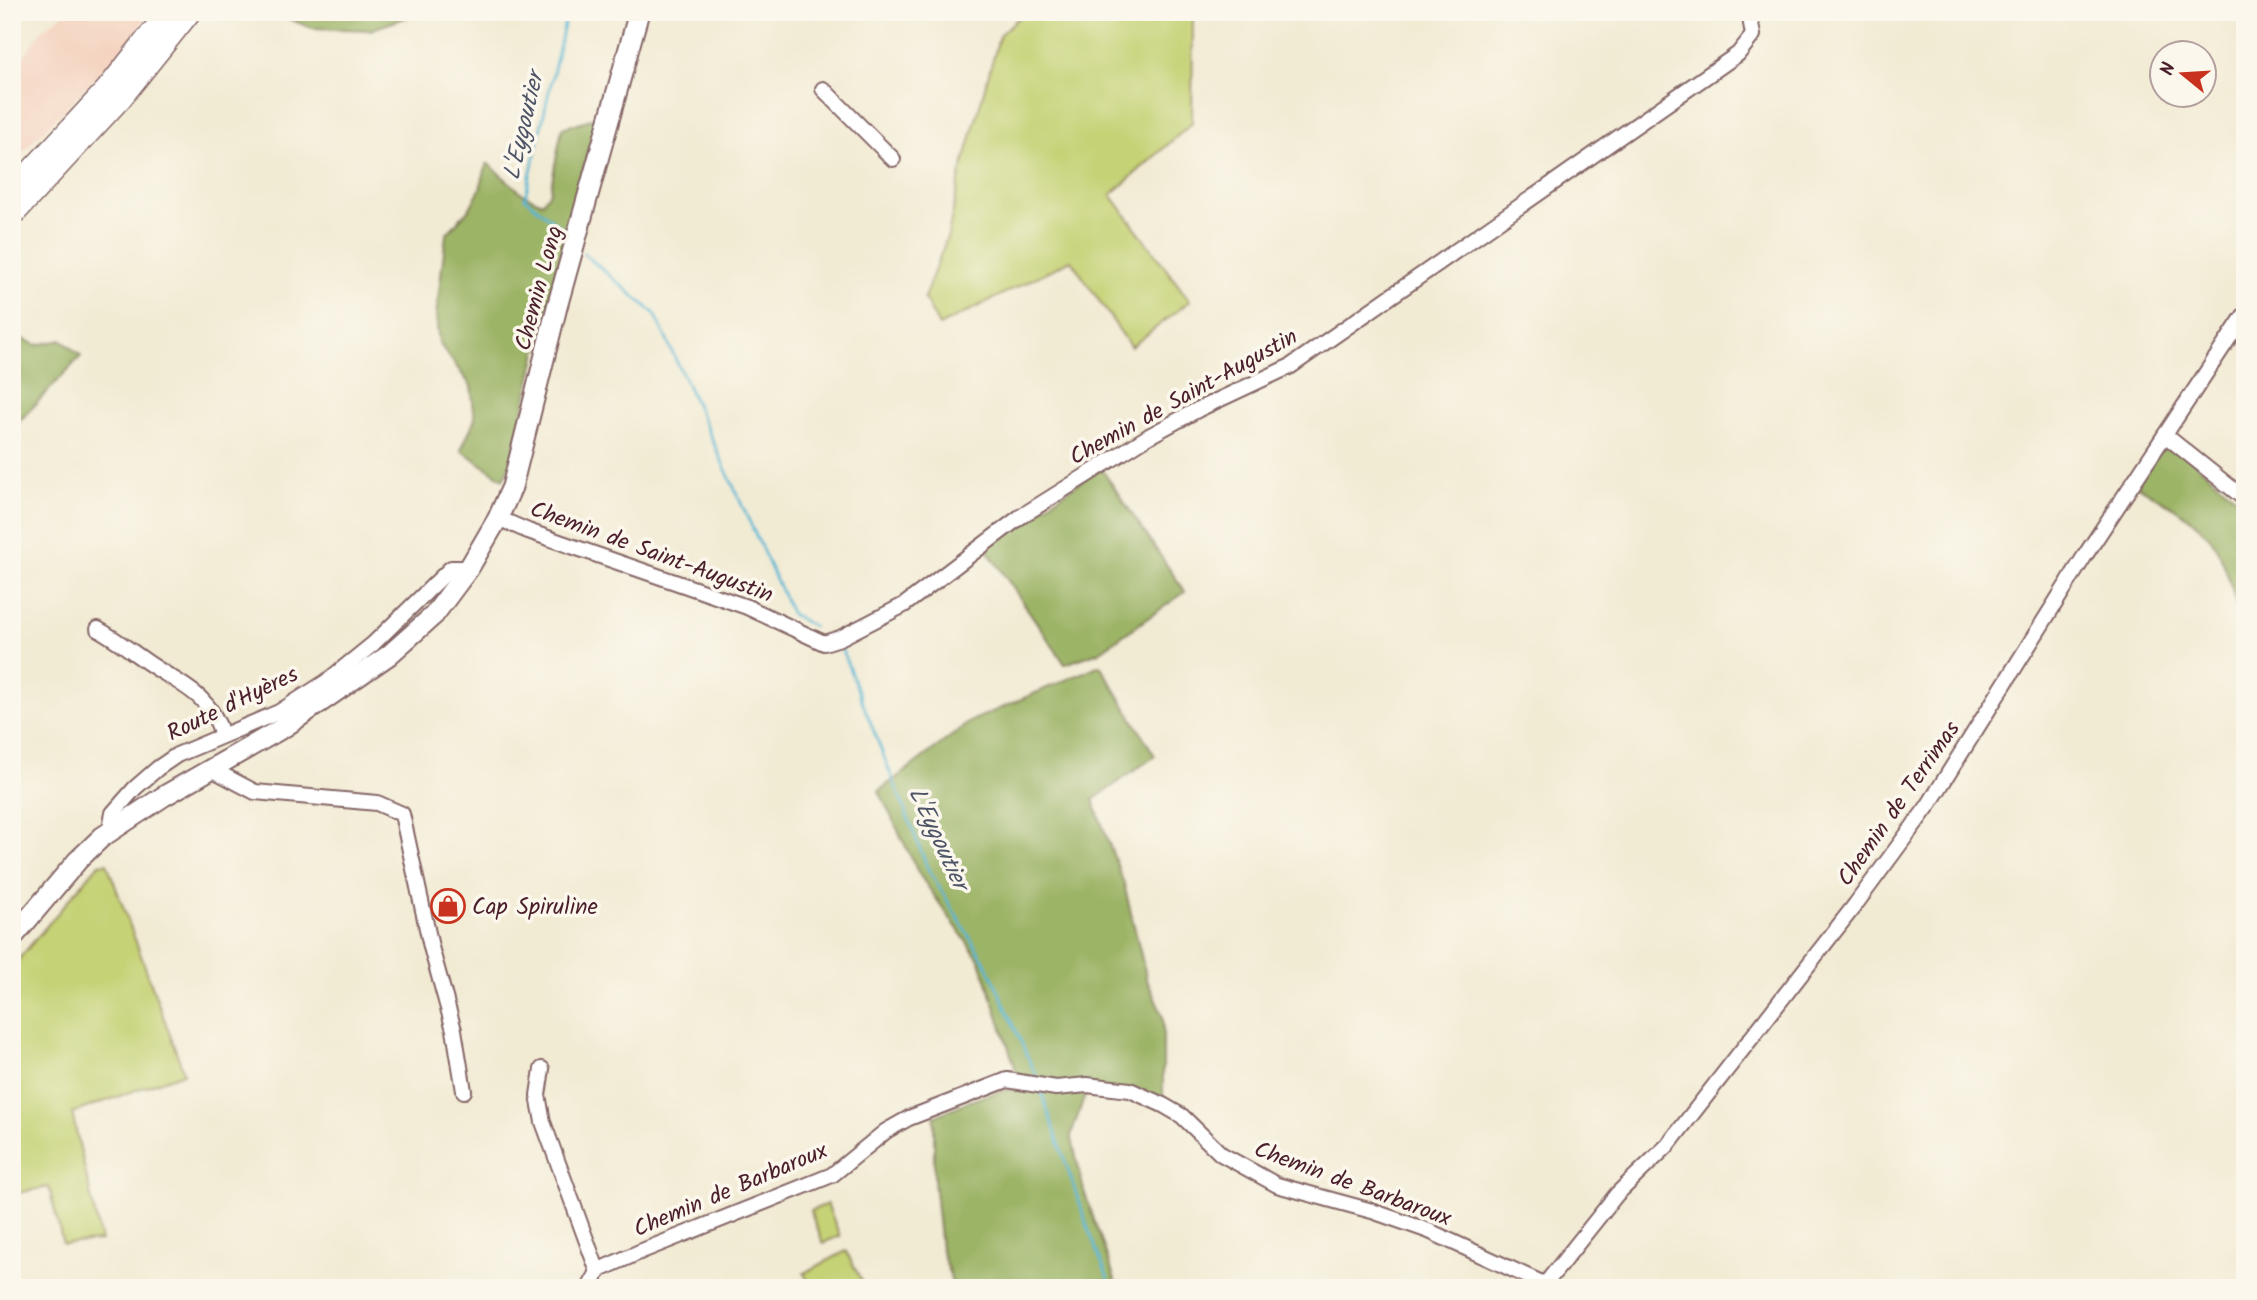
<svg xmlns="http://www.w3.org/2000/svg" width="2257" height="1300" font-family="Kalam,sans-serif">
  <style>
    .built { fill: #f4d3c0 }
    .green { fill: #c5d274; stroke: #887850; stroke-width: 2 }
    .forest { fill: #9cb466; stroke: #736a48; stroke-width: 2 }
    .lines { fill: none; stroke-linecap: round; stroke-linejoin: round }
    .stream { stroke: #56b6d4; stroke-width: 2.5 }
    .minor-casing { stroke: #856666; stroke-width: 18 }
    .major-casing { stroke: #856666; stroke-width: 23 }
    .highway-casing { stroke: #856666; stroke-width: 24 }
    .minor { stroke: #fff; stroke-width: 14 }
    .major { stroke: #fff; stroke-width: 19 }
    .highway { stroke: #fff; stroke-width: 21 }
    .labels { text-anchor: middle; stroke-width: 7; stroke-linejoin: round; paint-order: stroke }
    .street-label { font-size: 23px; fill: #4a1f2b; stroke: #fbf7ec }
    .poi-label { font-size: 23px; fill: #4a1f2b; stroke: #fbf7ec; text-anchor: start }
    .water-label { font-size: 24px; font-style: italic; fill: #4e5466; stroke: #fbf7ec }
  </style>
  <rect width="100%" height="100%" fill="#fbf7ec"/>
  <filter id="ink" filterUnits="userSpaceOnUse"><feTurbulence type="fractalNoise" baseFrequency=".0143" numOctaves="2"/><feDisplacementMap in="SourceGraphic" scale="14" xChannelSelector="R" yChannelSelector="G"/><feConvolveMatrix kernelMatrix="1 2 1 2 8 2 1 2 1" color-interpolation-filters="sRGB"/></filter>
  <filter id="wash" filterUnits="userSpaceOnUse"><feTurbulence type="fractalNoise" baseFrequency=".00686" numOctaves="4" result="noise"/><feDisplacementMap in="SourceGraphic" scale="28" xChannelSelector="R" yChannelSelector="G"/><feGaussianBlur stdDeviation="1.57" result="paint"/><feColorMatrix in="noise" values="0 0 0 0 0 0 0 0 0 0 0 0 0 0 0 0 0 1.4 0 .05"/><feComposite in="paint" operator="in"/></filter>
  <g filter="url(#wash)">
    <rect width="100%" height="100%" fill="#f2ebd4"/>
    <polygon class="built" points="66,12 149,12 132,41 12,163 12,73 42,30"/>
    <g class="green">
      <polygon points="1032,12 1193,12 1192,123 1111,195 1190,301 1131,347 1071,260 939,326 924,298 948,235 960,176 1000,34 1021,16"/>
      <polygon points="107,863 184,1073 72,1113 101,1241 63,1244 49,1187 12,1194 12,967 99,864"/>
      <polygon points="827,1204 840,1236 823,1243 810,1211"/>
      <polygon points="846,1251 865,1288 811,1288 804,1273"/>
    </g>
    <g class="forest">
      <polygon points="271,12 422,12 370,30 312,28"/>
      <polygon points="597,117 553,284 511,463 503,479 461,450 475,419 471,386 439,343 436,316 446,235 470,208 480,189 487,163 523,194 542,203 550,192 562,128"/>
      <polygon points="12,334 36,345 62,340 81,356 12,429"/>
      <path d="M2166 438 2245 505V626C2233 601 2227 561 2211 539 2193 516 2160 500 2135 484Z"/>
      <polygon points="1101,468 1185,592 1099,652 1065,664 985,547"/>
      <polygon points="1100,665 1155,756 1093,800 1124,884 1147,980 1163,1017 1163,1098 1050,1083 1028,1079 1017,1073 980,961 919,874 879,791 971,721"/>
      <path d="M1020 1088 1087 1090 1071 1135 1084 1191 1118 1288H954L941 1249 934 1181V1117C962 1103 989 1092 1020 1088Z"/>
    </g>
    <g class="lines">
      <g class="stream">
        <polyline points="564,230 525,198 567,12"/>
        <polyline points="583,253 655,314 792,615 813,626"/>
        <polyline points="840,645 928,869 988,967 1037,1078"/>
        <polyline points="1041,1091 1089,1231 1112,1288"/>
      </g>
    </g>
  </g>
  <g filter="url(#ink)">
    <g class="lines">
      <g class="minor-casing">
        <g id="minor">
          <polyline points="823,89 893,159"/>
          <polyline points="2165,435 2245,499"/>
          <polyline points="498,518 528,531 747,607 824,643 840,638 904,605 1020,517 1149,436 1199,409 1291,366 1738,54 1753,35 1749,12"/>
          <path d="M98 629C116 639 131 651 147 662 180 685 210 693 222 735"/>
          <polyline points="215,767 219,773 255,792 377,803 402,814 431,947 454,1030 464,1091"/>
          <polyline points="109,833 113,813 135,788 158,768 177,755 279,712 326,682 373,644 451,568 469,568"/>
          <polyline points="542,1069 538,1095 543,1122 598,1272"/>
          <polyline points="589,1288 599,1270 642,1251 832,1175 886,1131 909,1118 1007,1080 1056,1088 1087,1085 1130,1090 1163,1105 1182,1116 1221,1154 1277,1185 1372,1211 1429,1231 1544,1284"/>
          <polyline points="1542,1288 1617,1194 1668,1145 1855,905 1928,806 2084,557 2245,314"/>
        </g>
      </g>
      <g class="major-casing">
        <polyline id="major" points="12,938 78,860 102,837 164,796 286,726 389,655 434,615 469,568 498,518 512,487 557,307 639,12"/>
      </g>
      <g class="highway-casing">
        <g id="highway">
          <polyline points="12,191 107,89 168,12"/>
          <polyline points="12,216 122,97 190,12"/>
        </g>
      </g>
      <use href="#minor" class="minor"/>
      <use href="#major" class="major"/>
      <use href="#highway" class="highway"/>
    </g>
  </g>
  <defs>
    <g id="shop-ring" transform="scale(1.75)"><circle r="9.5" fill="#fbf7ec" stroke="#c8321e" stroke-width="1.5"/><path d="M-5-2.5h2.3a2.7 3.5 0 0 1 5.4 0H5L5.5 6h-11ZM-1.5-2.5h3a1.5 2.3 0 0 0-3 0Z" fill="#c8321e"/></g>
  </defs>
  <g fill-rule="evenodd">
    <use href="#shop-ring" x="448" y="906"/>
  </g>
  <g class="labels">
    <g class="street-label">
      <text transform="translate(538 288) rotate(-75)" y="8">Chemin Long</text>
      <text transform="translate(1183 396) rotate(-29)" y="8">Chemin de Saint-Augustin</text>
      <text transform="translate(652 551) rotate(20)" y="8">Chemin de Saint-Augustin</text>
      <text transform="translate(232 703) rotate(-26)" y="8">Route d'Hyères</text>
      <text transform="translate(1898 803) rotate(-55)" y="8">Chemin de Terrimas</text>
      <text transform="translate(1353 1183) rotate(20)" y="8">Chemin de Barbaroux</text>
      <text transform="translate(730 1189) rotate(-23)" y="8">Chemin de Barbaroux</text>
    </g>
    <g class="poi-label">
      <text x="472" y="914">Cap Spiruline</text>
    </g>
    <g class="water-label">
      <text transform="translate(523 126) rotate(-77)" y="8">L'Eygoutier</text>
      <text transform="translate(939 838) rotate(65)" y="8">L'Eygoutier</text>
    </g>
  </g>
  <rect width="2257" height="1300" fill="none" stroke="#fbf7ec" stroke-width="42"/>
  <g transform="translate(2183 74) rotate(288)"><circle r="33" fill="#fbf7ec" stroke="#b4a19f" stroke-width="2"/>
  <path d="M0-5L12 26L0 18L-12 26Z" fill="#c8321e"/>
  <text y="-10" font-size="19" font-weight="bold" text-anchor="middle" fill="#4a1f2b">N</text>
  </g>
</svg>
